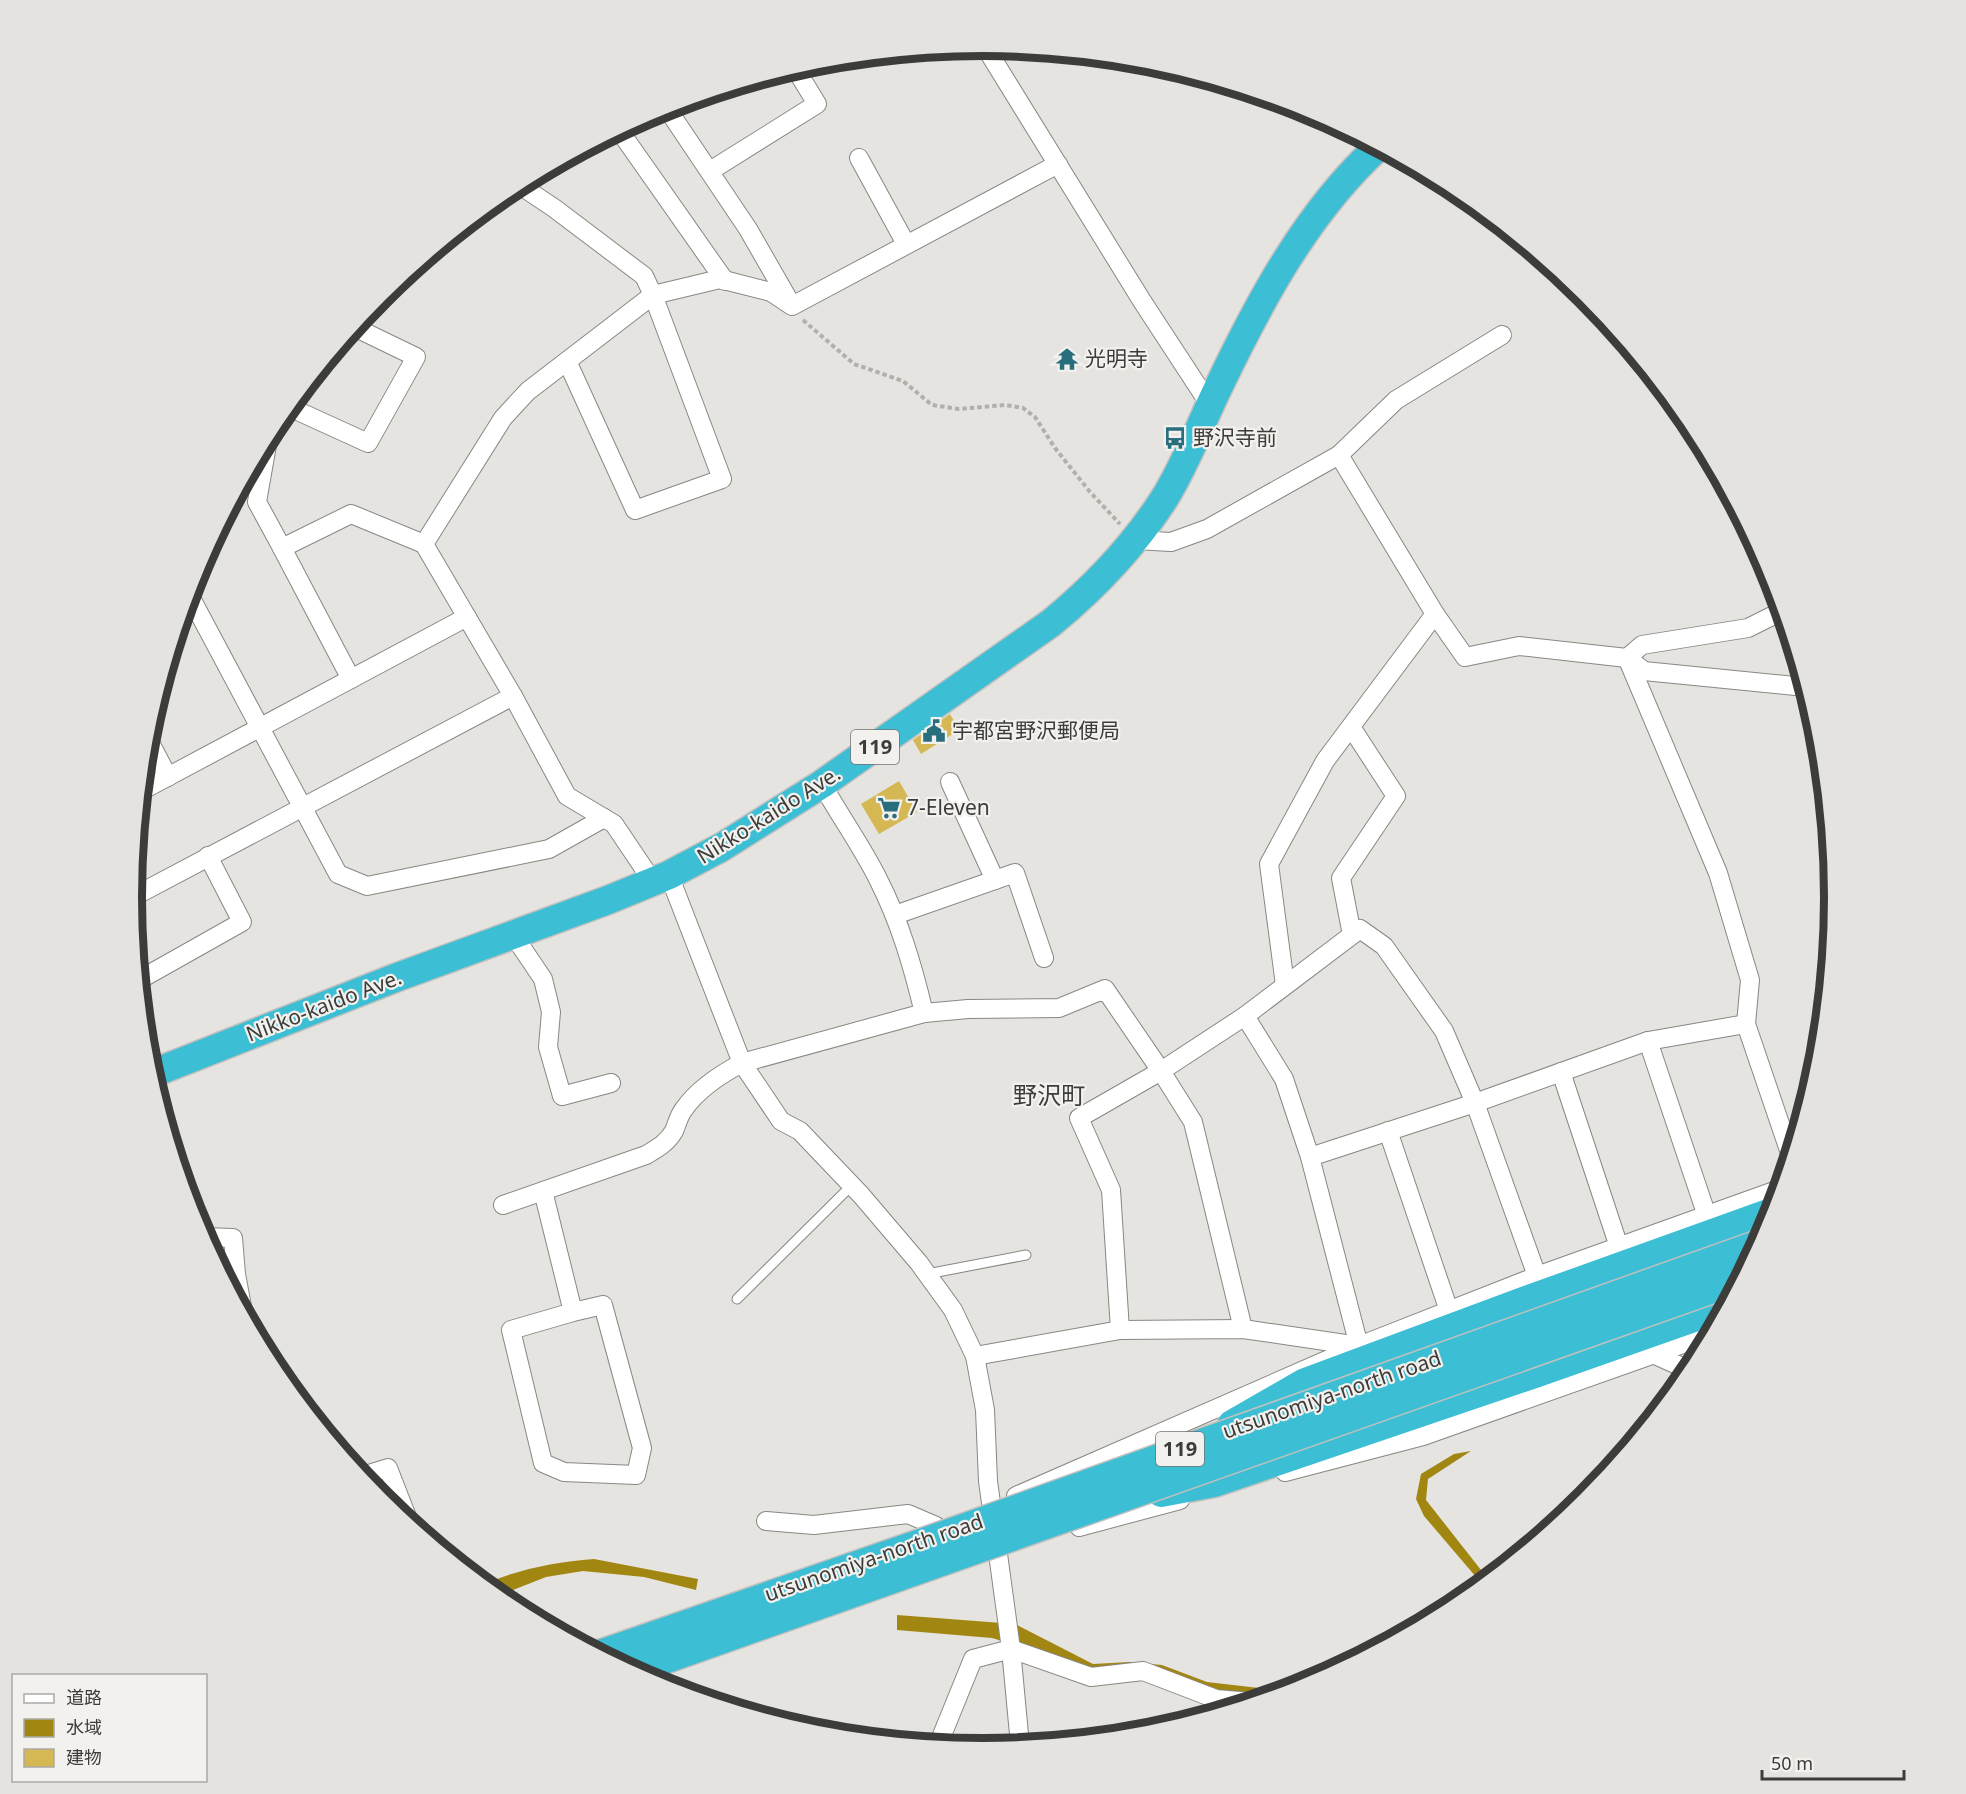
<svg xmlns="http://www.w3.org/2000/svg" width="1966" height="1794" font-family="'Noto Sans','Noto Sans JP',sans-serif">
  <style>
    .water { fill: #a28612 }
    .building { fill: #d5b753 }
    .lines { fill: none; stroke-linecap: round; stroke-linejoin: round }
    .service-casing { stroke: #888783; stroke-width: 11 }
    .minor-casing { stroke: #888783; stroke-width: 20 }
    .trunk-casing { stroke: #c1c1c0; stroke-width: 31 }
    .path { stroke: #b1b0ac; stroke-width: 4; stroke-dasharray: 4.5 3; stroke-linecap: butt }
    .service { stroke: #fff; stroke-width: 9 }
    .minor { stroke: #fff; stroke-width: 18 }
    .trunk { stroke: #3cbed4; stroke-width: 28 }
    .trunk-bridge-casing { stroke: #c1c1c0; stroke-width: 31; stroke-linecap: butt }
    .trunk-bridge { stroke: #3cbed4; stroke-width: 28 }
    .labels { text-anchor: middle; stroke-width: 4.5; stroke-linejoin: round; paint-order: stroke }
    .shield { fill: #f3f1ed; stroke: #737270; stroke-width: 1.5 }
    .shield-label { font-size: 20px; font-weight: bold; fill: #3c3c3a }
    .poi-label { font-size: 21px; fill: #3c3c3a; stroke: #f3f1ed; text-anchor: start }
    .street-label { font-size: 21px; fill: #3c3c3a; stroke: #f3f1ed }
    .quarter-label { font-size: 24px; fill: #3c3c3a; stroke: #f3f1ed }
    .rim { fill: none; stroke: #3c3c3a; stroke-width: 8 }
  </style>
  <rect width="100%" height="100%" fill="#e6e4e0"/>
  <g class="water">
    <polygon points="1471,1451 1428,1479 1426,1500 1481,1570 1491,1577 1482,1584 1424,1516 1416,1499 1421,1474 1454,1454"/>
    <path d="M594 1559 698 1579 696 1590 644 1577 583 1571 546 1577 498 1596 484 1584C520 1569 555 1562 594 1559Z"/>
    <polygon points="897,1615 1015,1624 1093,1664 1129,1662 1162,1665 1207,1682 1285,1691 1265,1697 1215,1694 1096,1669 992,1638 897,1630"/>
  </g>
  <g class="building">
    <polygon points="950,714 959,730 921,754 913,740"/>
    <polygon points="899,781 917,812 879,834 861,804"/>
  </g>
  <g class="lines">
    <g class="service-casing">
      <g id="service">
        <polyline points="927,1274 1026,1255"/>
        <polyline points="737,1299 851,1186"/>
      </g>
    </g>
    <g class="minor-casing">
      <g id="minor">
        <polyline points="984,45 1142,301 1210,405"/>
        <polyline points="666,107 748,229 791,304"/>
        <polyline points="619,130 725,281"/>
        <polyline points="859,158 906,244"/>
        <polyline points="710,171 817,104 795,68"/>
        <polyline points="518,184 554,208 644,276 653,295 722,479 635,510 567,361"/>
        <polyline points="289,407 368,443 416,357 354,327"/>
        <polyline points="269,434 257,502 282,548 351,514 424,544 513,696 567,796 614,824 653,882"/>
        <polyline points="1339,455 1396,400 1502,335"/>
        <polyline points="1135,540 1171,542 1207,529 1339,455 1435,614 1465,657 1519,646 1627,658 1644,671 1805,687"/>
        <polyline points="424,544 503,418 528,391 653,295 720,279 771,292 792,306 1058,164"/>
        <polyline points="282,548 351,679"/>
        <polyline points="192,600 338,874 367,886 549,849 604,818"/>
        <polyline points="1627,658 1642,645 1748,628 1782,611"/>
        <polyline points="1628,660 1718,873 1750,980 1746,1024 1791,1156"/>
        <polyline points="1351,727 1396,796 1341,878 1352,935"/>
        <polyline points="147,737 168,777"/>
        <polyline points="950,782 995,880"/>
        <path d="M822 784C840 816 862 847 878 879 900 922 913 967 924 1013"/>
        <polyline points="141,791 467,617"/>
        <polyline points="669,875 742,1063 781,1121 800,1131 861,1195 919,1263 953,1310 975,1356 985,1410 988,1481 1011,1649 1020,1745"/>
        <polyline points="131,898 513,696"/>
        <polyline points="895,915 1015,873 1044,958"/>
        <polyline points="514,936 543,979 551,1012 548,1047 562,1096 611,1083"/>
        <polyline points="139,980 242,922 208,856"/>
        <polyline points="1285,985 1269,864 1325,761 1435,614"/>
        <polyline points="1648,1041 1707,1216"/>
        <polyline points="1561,1072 1619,1247"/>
        <polyline points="1388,1131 1449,1311"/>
        <polyline points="1310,1157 1475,1103 1648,1041 1746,1024"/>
        <polyline points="543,1191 573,1312 511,1330 543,1463 564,1472 636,1475 642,1448 603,1305 573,1312"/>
        <path d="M503 1205 646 1155C658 1148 667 1143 674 1131 677 1124 679 1115 684 1109 698 1089 721 1074 742 1063L924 1013 968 1009 1059 1008 1105 989 1161 1071 1193 1122 1243 1329"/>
        <polyline points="203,1237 233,1238 236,1274 243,1312"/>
        <polyline points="1120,1330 1111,1190 1079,1118 1161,1071 1245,1016 1360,929 1384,946 1444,1031 1475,1103 1537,1276"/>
        <polyline points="1653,1354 1691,1371"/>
        <polyline points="975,1356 1120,1330 1243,1329 1359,1346 1310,1157 1284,1079 1245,1016"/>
        <polyline points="1285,1472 1423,1436 1711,1334"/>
        <polyline points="362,1476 388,1468 409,1522"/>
        <polyline points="1016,1496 1359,1346 1537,1276 1780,1189"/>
        <polyline points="766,1521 814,1525 908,1514 936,1526"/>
        <polyline points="1079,1527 1180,1500"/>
        <polyline points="938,1745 973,1659 1011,1649 1091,1677 1143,1671 1216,1699 1251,1702"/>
      </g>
    </g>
    <g class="trunk-casing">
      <g id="trunk">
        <path d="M151 1074 395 978 608 900 669 875 722 847 822 784 1051 623C1095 587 1133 547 1164 499 1186 464 1200 425 1218 388 1259 302 1307 212 1378 147"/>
        <polyline points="1232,1424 1305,1382 1512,1305 1774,1211"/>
        <polyline points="1161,1493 1214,1483 1535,1374 1725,1307"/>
      </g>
    </g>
    <polyline class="path" points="803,320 854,364 903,381 932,405 959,409 1005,405 1023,408 1035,417 1055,448 1090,492 1120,524"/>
    <use href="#service" class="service"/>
    <use href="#minor" class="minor"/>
    <use href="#trunk" class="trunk"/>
    <g class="trunk-bridge-casing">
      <g id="trunk-bridge">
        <polyline points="600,1654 938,1537 1759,1244"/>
        <polyline points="633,1671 1741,1279"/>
      </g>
    </g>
    <use href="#trunk-bridge" class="trunk-bridge"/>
  </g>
  <defs>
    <g id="temple-bare" transform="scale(1.8)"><path d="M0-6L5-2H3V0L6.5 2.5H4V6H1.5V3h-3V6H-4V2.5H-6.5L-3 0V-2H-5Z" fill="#296e7d" stroke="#f3f1ed" stroke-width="2.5" paint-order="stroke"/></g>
    <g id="bus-bare" transform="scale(1.8)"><path d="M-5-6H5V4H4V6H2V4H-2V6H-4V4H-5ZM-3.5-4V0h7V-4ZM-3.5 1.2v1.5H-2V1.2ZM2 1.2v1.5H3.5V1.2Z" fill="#296e7d" stroke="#f3f1ed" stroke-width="2.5" paint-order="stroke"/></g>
    <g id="civic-bare" transform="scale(1.8)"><path d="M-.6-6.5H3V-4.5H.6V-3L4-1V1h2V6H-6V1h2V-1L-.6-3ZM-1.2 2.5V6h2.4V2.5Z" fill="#296e7d" stroke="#f3f1ed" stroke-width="2.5" paint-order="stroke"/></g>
    <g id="supermarket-bare" transform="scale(1.8)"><path d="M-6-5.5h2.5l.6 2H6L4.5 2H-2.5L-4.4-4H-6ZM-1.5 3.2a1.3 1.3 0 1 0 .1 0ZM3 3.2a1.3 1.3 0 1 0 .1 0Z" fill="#296e7d" stroke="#f3f1ed" stroke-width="2.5" paint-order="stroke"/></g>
  </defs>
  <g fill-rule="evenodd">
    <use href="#temple-bare" x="1067" y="359"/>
    <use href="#bus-bare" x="1175" y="438"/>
    <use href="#civic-bare" x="934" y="731"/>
    <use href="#supermarket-bare" x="889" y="808"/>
  </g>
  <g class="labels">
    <g class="shield">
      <rect x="851" y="730" width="48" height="34" rx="4.5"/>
      <rect x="1156" y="1432" width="48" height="34" rx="4.5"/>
    </g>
    <g class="shield-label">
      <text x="875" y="754">119</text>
      <text x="1180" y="1456">119</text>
    </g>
    <g class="poi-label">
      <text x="1085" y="366">光明寺</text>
      <text x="1193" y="445">野沢寺前</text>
      <text x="952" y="738">宇都宮野沢郵便局</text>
      <text x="907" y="815">7-Eleven</text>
    </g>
    <g class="street-label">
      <text transform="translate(769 815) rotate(-32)" y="7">Nikko-kaido Ave.</text>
      <text transform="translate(324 1006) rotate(-21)" y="7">Nikko-kaido Ave.</text>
      <text transform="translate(1332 1395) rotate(-19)" y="7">utsunomiya-north road</text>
      <text transform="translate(874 1558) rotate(-19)" y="7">utsunomiya-north road</text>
    </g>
    <g class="quarter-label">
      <text x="1049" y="1104">野沢町</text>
    </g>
  </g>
  <path d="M0 0H1966V1794H0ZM142 897a841 841 0 1 1 1682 0a841 841 0 1 1-1682 0Z" fill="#e4e3df" fill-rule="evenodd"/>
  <path class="rim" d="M142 897a841 841 0 1 1 1682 0a841 841 0 1 1-1682 0Z"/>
  <rect x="12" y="1674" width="195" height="108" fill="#f3f1ed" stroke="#aaa9a5" stroke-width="1.5"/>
  <rect x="24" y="1694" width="30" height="9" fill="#ffffff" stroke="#aaa9a5" stroke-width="1.5"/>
  <text x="66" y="1704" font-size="18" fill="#3c3c3a">道路</text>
  <rect x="24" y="1719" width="30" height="18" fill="#a28612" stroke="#aaa9a5" stroke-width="1.5"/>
  <text x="66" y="1734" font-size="18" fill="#3c3c3a">水域</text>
  <rect x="24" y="1749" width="30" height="18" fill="#d5b753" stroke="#aaa9a5" stroke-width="1.5"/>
  <text x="66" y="1764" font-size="18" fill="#3c3c3a">建物</text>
  <path d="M1762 1770v9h142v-9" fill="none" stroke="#3c3c3a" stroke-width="3"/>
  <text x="1771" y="1770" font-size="18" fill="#3c3c3a" stroke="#f3f1ed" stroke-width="4.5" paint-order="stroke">50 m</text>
</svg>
